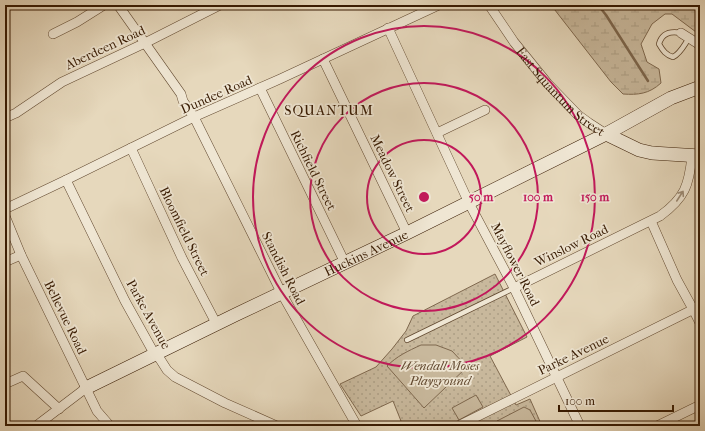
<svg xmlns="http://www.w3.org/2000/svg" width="705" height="431" font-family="'IM FELL French Canon',serif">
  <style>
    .green { fill: url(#green-dots); stroke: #7f684e }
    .wetland { fill: url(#wetland-marsh); stroke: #7f684e }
    .pitch { fill: #c8b89c; stroke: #7f684e }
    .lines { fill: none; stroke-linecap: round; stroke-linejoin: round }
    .stream { stroke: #7c654b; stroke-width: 2.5 }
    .lane-casing { stroke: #624930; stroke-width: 6 }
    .street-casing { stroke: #624930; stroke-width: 10 }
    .secondary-casing { stroke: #361901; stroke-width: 14 }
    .lane { stroke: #efe6d3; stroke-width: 4.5 }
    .street { stroke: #efe6d3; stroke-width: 9 }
    .secondary { stroke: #efe6d3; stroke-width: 13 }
    .oneway { stroke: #9c8a74 }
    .ring { fill: none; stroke: #c2185b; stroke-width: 2 }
    .labels { text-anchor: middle; stroke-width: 3.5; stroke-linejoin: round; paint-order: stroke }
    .street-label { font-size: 13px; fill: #361901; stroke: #efe6d3 }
    .park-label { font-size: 13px; font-style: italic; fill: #624930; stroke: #efe6d3 }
    .neighbourhood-label { font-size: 14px; letter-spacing: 1px; fill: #361901; stroke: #efe6d3 }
    .centre { fill: #c2185b; stroke: #efe6d3; stroke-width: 2 }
    .ring-label { font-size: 12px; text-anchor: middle; font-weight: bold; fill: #c2185b; stroke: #efe6d3; stroke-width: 3.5; stroke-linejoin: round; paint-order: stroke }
  </style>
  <defs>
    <pattern id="green-dots" width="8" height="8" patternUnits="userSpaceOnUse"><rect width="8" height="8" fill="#c8b89c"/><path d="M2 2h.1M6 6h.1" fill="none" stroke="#ac9e85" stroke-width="1.8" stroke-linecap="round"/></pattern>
    <pattern id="wetland-marsh" width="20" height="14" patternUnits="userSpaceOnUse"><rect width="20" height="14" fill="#c8b89c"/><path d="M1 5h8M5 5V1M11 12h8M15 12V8" fill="none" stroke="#ac9e85"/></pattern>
  </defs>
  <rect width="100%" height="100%" fill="#e6d8bc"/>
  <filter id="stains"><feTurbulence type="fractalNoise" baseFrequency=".005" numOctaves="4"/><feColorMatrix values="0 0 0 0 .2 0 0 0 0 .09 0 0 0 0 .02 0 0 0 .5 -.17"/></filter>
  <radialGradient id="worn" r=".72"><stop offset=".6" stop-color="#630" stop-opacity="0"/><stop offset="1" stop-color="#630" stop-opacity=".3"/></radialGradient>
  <polygon class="green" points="495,274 527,337 490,356 516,405 530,399 542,426 403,426 393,401 361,416 340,384 376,367 392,349 406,331 413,316"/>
  <path class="wetland" d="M551 5H700V35L672 14H665L652 24 641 44 647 62 659 69 661 83C649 94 638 95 623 94L611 82Z"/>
  <g class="pitch">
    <path d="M421 345H436L452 351 467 367 424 408 387 366C397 356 408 351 421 345Z"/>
    <polygon points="476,395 483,407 459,420 452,408"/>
    <polygon points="524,407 530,410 537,423 536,426 495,426 497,421"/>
  </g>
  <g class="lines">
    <g class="stream">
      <polyline points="598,5 606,15 648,81"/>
      <polyline points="691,5 699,10"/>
    </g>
    <g class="lane-casing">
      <g id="lane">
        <path d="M681 33C670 31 662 33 659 44 663 51 666 55 673 57 681 53 684 45 689 38"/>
        <polyline points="407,340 514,288"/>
      </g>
    </g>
    <g class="street-casing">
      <g id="street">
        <polyline points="118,5 181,94 183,101 194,117 282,294 357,426"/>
        <path id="s1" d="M489 5 514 42 548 84 578 115 589 123 606 134"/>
        <polyline points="388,28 469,203 514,288 580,426"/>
        <polyline points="681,33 700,45"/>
        <polyline points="53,34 77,22 104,5"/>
        <polyline points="323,59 407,233"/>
        <polyline points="260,88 345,263"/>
        <polyline points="5,118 16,113 62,82 145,43 220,5"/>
        <polyline points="437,133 485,110"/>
        <polyline points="131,148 182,258 217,325"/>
        <polyline points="66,180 125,301 155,355 160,359 167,370 175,377 225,403 277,426"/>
        <polyline points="5,209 66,180 194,117 280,79 439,5"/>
        <polyline points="5,216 21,255 97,411 110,426"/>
        <polyline points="651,221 677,280 694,311 700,323"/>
        <polyline points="5,262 21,255"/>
        <path d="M514 288 660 216C685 198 689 185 692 156"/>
        <polyline points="5,384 23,376 59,409"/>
        <polyline points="36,426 86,388"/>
        <polyline points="458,426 700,306"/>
        <polyline points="657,426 700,405"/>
      </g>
    </g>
    <g class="secondary-casing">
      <g id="secondary">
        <polyline points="606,134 639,150 652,153 700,156"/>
        <path id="s2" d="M86 388 235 315 407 233 606 134 671 98 700 87"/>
      </g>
    </g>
    <use href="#lane" class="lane"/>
    <use href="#street" class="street"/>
    <use href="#secondary" class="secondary"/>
  </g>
  <defs><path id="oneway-shaft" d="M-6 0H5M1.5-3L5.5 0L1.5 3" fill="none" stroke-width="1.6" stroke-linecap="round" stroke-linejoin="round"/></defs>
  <use class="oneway" href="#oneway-shaft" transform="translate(680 196) rotate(-57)"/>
  <g class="ring">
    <circle cx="424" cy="197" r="57"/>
    <circle cx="424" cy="197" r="114"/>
    <circle cx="424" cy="197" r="171"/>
  </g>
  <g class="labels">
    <g class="street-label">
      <text transform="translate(105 47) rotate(-25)" y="5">Aberdeen Road</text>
      <text dy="5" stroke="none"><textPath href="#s1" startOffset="113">East Squantum Street</textPath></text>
      <text transform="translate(216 94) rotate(-24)" y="5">Dundee Road</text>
      <text transform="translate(314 170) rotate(64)" y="5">Richfield Street</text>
      <text transform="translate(393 173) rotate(64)" y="5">Meadow Street</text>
      <text transform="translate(185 231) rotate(64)" y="5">Bloomfield Street</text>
      <text transform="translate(571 245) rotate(-26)" y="5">Winslow Road</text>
      <text dy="5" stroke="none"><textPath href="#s2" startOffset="311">Huckins Avenue</textPath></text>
      <text transform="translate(516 264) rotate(63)" y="5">Mayflower Road</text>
      <text transform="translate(284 268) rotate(63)" y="5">Standish Road</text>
      <text transform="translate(149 314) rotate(61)" y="5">Parke Avenue</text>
      <text transform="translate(66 317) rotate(64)" y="5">Bellevue Road</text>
      <text transform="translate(573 354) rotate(-26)" y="5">Parke Avenue</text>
    </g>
    <g class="park-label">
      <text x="440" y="370">Wendall Moses<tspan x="440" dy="15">Playground</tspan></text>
    </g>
    <g class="neighbourhood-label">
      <text x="329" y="115">SQUANTUM</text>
    </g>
  </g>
  <circle cx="424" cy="197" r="6" class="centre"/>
  <g class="ring-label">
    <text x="481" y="201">50 m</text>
    <text x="538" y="201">100 m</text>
    <text x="595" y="201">150 m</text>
  </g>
  <rect width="705" height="431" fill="none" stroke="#e6d8bc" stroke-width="20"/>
  <rect x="6" y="6" width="693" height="419" fill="none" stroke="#361901" stroke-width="2"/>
  <rect x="10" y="10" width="685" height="411" fill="none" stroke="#361901"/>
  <path d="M559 405v6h114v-6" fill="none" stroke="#361901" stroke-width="2"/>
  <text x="565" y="405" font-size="12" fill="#361901" stroke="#efe6d3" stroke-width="3" paint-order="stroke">100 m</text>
  <rect width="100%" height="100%" filter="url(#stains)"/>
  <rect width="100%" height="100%" fill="url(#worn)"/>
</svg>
